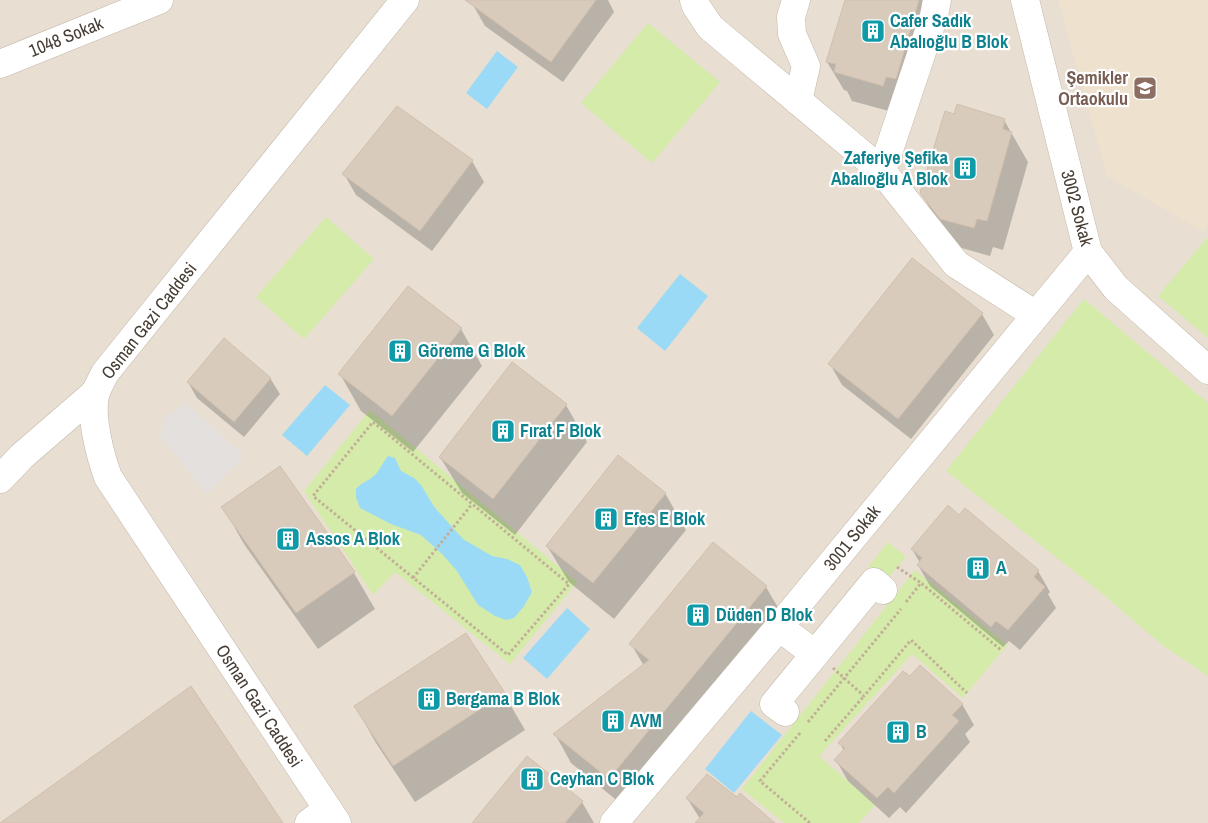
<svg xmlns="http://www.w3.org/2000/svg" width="1208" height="823" font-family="'Archivo Narrow',sans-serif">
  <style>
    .residential { fill: #e8dfd2 }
    .education { fill: #eee1cd }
    .green { fill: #d4ebaa }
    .parking { fill: #e4e0dd }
    .water { fill: #9bdaf6 }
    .shadow { fill: #0003 }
    .building { fill: #d9cbbc; stroke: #d1bfac }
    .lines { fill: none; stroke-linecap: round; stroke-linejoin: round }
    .minor-casing { stroke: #c3b7a9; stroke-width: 29 }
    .path { stroke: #c3af96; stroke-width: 3; stroke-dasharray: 2.5 2.5; stroke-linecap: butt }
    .minor { stroke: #fff; stroke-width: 28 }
    .labels { text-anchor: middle; stroke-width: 4.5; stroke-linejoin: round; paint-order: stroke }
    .culture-label { font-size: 18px; font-weight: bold; fill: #0d838f; stroke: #fff; text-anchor: start }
    .street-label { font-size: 18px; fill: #463d34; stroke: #fff }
    .education-label { font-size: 18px; font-weight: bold; fill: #785e54; stroke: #fff; text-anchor: end }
  </style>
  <rect width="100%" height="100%" fill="#f4eee4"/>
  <rect class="residential" x="0" y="0" width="1208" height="823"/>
  <polygon class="education" points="1058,0 1208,0 1208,226 1204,232 1107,176"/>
  <g class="green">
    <polygon points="648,23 720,82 652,163 581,103"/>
    <polygon points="326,217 374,259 304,339 256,297"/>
    <polygon points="1208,237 1208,338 1158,296"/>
    <polygon points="1084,299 1208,403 1208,676 1161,644 1098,590 946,471"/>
    <polygon points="370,410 577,582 510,664 395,572 373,595 304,491"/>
    <polygon points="888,542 906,557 886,580 868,567"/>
    <polygon points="915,570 1007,645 963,698 912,654 819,756 875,805 859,823 784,823 742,789"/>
  </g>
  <polygon class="parking" points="186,403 244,456 207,494 160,436 164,419"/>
  <g class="water">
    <polygon points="497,51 518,67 487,109 466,93"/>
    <polygon points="680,274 708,296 665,351 637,328"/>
    <polygon points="325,385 350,405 307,456 282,435"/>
    <path d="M388 456 395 458 401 471 414 478 421 485 435 508 463 539 492 556 507 559 520 565 527 577 532 592 524 606 514 618 506 620 495 616 478 605 457 571 442 554 421 535 391 524 360 508 356 497V489C361 482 370 481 376 474 381 468 383 462 388 456Z"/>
    <polygon points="567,608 590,629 547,679 523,658"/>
    <polygon points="751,711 782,735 734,793 705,769"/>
  </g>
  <g class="shadow">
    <polygon points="477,0 608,0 614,12 563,82 485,26 473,5"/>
    <polygon points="846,0 926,0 900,114 852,101 847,91 844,90 827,62"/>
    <polygon points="1004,120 1028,162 1003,250 993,247 990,256 958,247 938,222 921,193"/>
    <polygon points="472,161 484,182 432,251 356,195 344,174"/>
    <polygon points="982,314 994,335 911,439 842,385 830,364"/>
    <polygon points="461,329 482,366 413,452 361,411 340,374"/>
    <polygon points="270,378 280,394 244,437 197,398 188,382"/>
    <polygon points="566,405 587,442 515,535 462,493 440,457"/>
    <polygon points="665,493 686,530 614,619 569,582 547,546"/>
    <polygon points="223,507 354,573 375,609 318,649 244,544"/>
    <polygon points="713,544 766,587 783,616 626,808 571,763 555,734 644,666 631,644"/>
    <polygon points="912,549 1038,571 1050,592 1048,594 1056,608 1020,650 1009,641 1003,647 930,586 918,565 920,563"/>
    <polygon points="466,635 504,694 525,730 415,802 376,743 355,706"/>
    <polygon points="962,704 974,725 965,734 970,742 906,813 900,807 889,818 848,781 836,760 844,751 840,743"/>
    <polygon points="687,798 738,799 774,823 697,823 700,819"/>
    <polygon points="582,802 594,823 474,823"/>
  </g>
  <g class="building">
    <polygon points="465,0 596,0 551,62"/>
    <polygon points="845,0 919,0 896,79 886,77 883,86 834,72 836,64 826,62"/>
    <polygon points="957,104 1005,119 1003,129 1012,132 987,221 977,219 974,228 940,219 920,193 945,111 954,114"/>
    <polygon points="397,106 473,160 420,231 342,174"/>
    <polygon points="912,258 983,313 898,419 828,364"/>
    <polygon points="408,286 462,328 392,416 338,374"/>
    <polygon points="224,338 271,378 234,422 187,382"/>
    <polygon points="512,362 567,404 493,499 439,457"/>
    <polygon points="618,455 666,493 593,583 546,546"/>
    <polygon points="280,466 355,572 296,613 221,507"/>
    <polygon points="948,505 959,515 965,508 1039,570 1034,577 1045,587 1008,630 996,621 991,627 917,565 922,558 911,549"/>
    <polygon points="713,542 767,586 609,779 553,734 649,660 629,644"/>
    <polygon points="466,633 505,693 393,766 354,706"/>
    <polygon points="920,665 963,704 952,715 959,721 894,793 888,787 877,798 834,760 845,748 838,743 903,671 910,676"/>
    <polygon points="191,686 283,823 0,823"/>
    <polygon points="527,756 583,801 565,823 472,823"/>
    <polygon points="707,774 737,797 740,793 775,823 695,823 704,813 686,798"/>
  </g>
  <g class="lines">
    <g class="minor-casing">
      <g id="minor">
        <polyline points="694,0 696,6 710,27 882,171 956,264 1036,315"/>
        <polyline points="796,0 791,17 792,34 806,66 798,101"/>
        <polyline points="1025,0 1088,252 1116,288 1208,370"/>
        <polyline points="0,64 159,0"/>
        <polyline points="882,171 934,16 937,0"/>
        <polyline points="0,479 22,456 96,392"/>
        <polyline points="779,627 815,654"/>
        <polyline points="785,712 774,704 874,582 883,590"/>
        <polyline points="309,823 328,809"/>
        <path d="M337 823 108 477C100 455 89 414 96 391 99 385 102 379 105 373L405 0"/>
        <polyline points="614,823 779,627 1088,252"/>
      </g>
    </g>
    <g class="path">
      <polygon points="373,422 569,584 508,655 313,496"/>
      <polyline points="897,567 921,583"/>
      <polyline points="413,578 472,504"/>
      <polyline points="906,602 921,583 1001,650"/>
      <polyline points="833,668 864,696 911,640 967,693"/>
      <polyline points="808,722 901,609"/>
      <polyline points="800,733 760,781 810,823"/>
      <polyline points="825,741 864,696"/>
    </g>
    <use href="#minor" class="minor"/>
  </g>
  <defs>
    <g id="building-square" transform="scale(1.25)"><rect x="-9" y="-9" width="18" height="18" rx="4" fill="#0f9aa8" stroke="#fff"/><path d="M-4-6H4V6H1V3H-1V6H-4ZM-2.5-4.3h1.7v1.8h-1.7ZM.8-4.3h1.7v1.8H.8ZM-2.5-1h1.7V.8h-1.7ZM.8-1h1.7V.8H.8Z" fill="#fff"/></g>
    <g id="school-square" transform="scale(1.25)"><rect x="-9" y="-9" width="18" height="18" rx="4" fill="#8d6e63" stroke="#fff"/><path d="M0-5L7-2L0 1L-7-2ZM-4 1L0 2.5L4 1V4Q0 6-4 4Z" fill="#fff"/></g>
  </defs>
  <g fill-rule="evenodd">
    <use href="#building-square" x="873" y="31"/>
    <use href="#school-square" x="1145" y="88"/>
    <use href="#building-square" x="965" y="168"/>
    <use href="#building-square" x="400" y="351"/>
    <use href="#building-square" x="503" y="431"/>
    <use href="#building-square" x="606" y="519"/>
    <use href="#building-square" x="288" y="539"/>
    <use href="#building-square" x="978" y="568"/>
    <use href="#building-square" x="698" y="615"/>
    <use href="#building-square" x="429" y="699"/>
    <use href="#building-square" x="613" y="721"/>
    <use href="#building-square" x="898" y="732"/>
    <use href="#building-square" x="532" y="779"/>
  </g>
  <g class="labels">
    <g class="culture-label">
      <text x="890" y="27">Cafer Sadık<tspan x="890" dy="21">Abalıoğlu B Blok</tspan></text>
      <text x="948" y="164" text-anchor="end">Zaferiye Şefika<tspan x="948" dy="21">Abalıoğlu A Blok</tspan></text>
      <text x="418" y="357">Göreme G Blok</text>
      <text x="520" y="437">Fırat F Blok</text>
      <text x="624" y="525">Efes E Blok</text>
      <text x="306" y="545">Assos A Blok</text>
      <text x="996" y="574">A</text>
      <text x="716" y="621">Düden D Blok</text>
      <text x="446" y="705">Bergama B Blok</text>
      <text x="630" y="727">AVM</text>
      <text x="916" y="738">B</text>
      <text x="550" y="785">Ceyhan C Blok</text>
    </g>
    <g class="street-label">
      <text transform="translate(66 37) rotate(-22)" y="6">1048 Sokak</text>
      <text transform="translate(1077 208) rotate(75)" y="6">3002 Sokak</text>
      <text transform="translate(149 321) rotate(-52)" y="6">Osman Gazi Caddesi</text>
      <text transform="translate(852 538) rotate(-51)" y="6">3001 Sokak</text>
      <text transform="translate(259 706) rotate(57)" y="6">Osman Gazi Caddesi</text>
    </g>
    <g class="education-label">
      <text x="1128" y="84">Şemikler<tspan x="1128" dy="21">Ortaokulu</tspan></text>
    </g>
  </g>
</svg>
